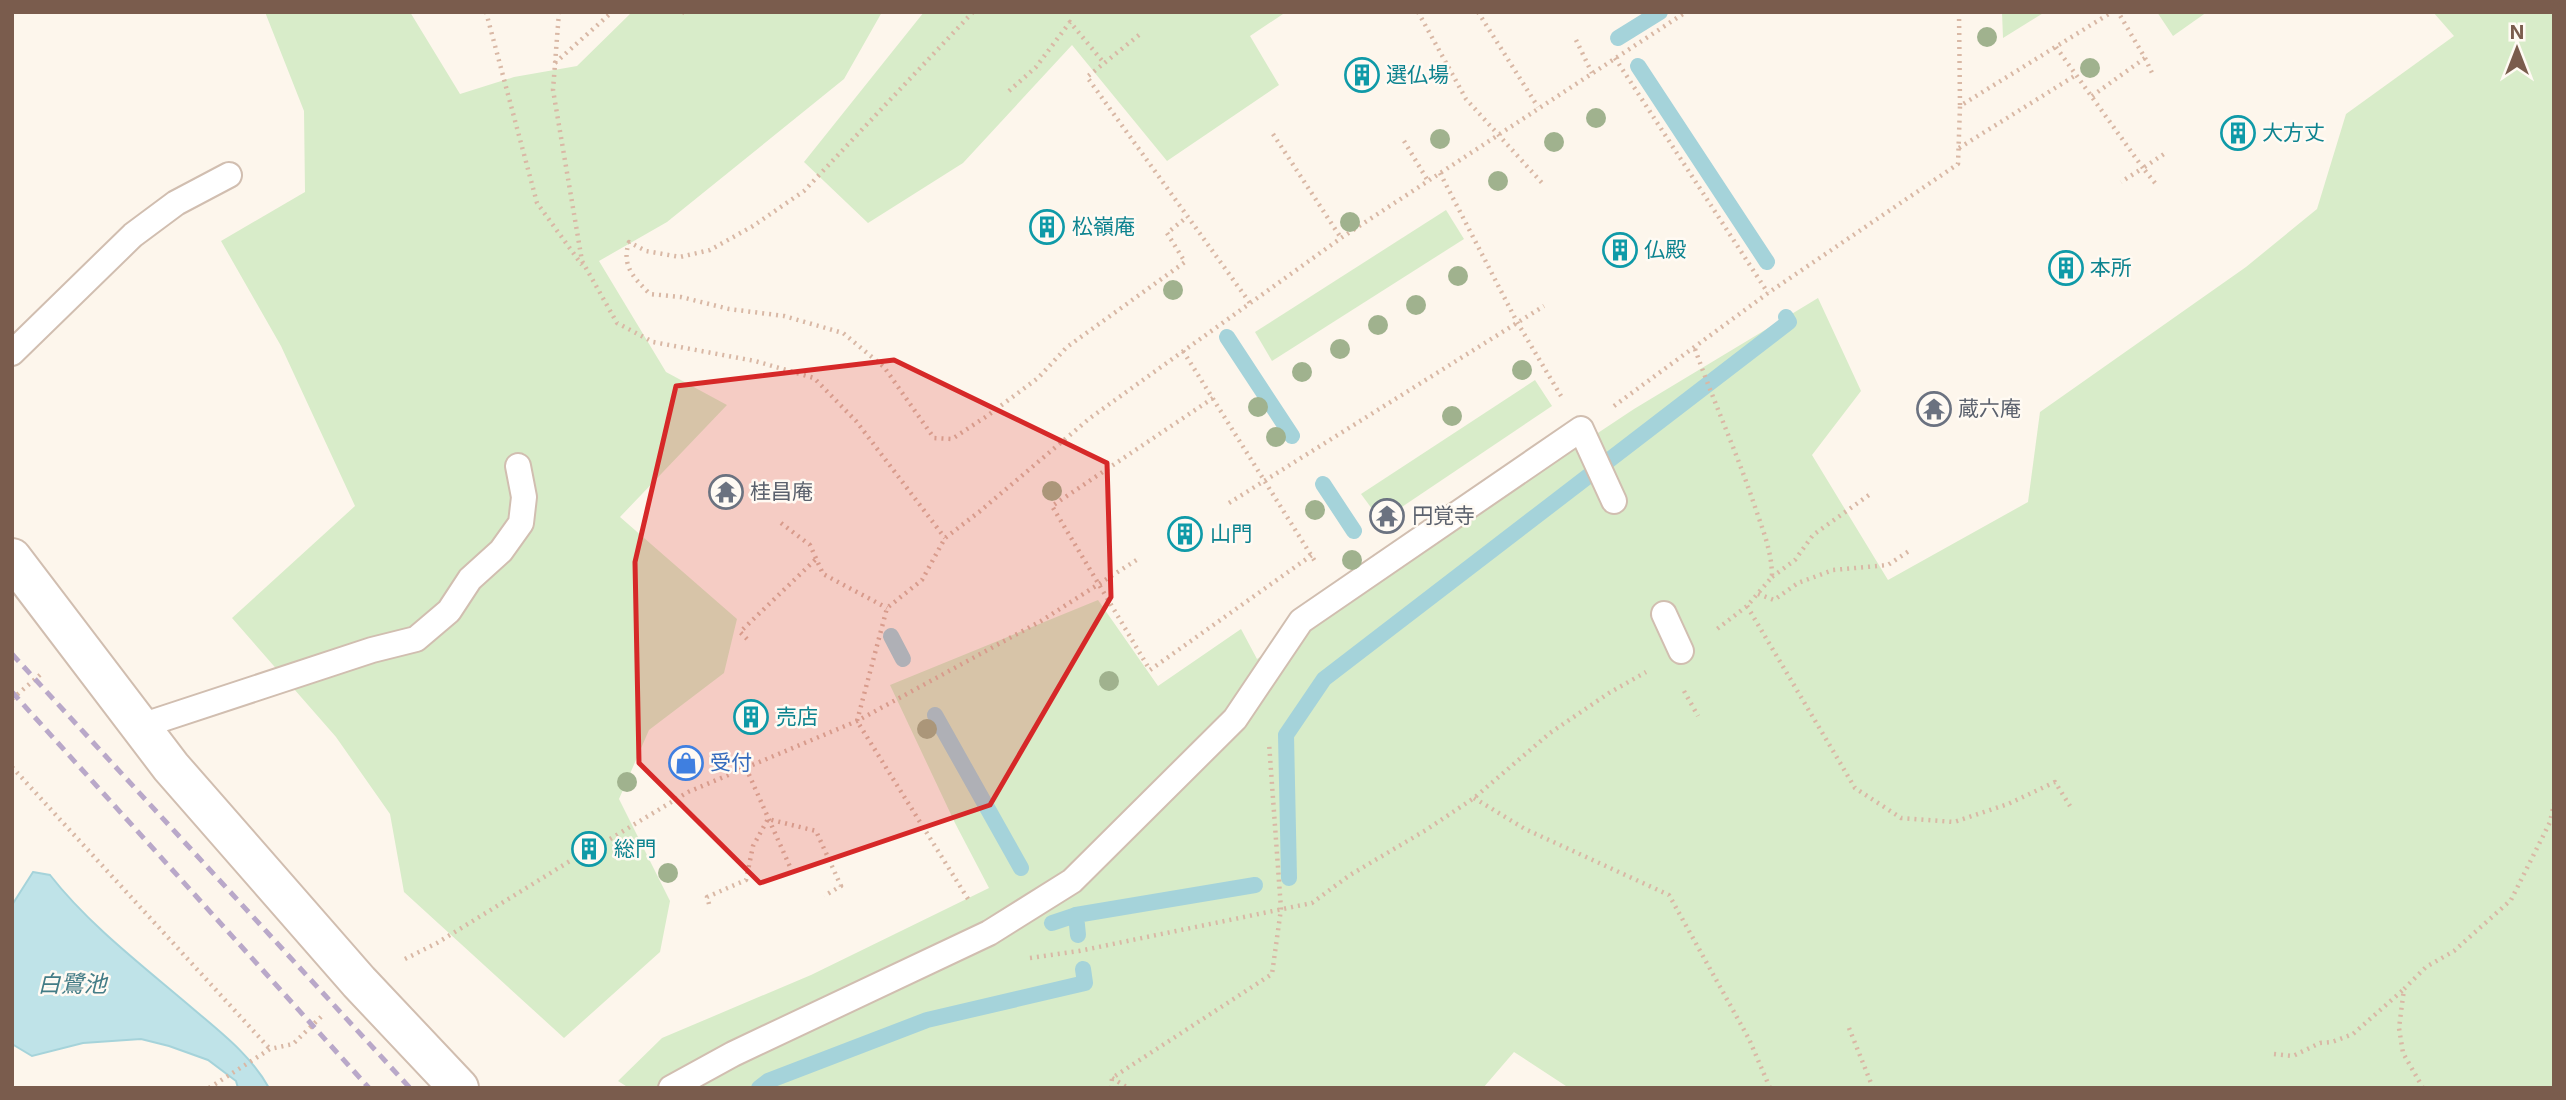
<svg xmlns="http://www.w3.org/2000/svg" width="2566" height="1100" font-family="Inter,'Noto Sans JP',sans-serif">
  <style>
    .green { fill: #d8ecc9 }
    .water { fill: #bfe3e8; stroke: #a5d3da; stroke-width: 2 }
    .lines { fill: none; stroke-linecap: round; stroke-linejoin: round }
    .stream { stroke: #a5d3da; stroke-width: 16 }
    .service-casing { stroke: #d1beb0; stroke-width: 28 }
    .minor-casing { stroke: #d1beb0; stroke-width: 42 }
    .path { stroke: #d9b8a5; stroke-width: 4.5; stroke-dasharray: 2 5; stroke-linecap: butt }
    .service { stroke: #fff; stroke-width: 24 }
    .minor { stroke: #fff; stroke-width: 38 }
    .rail { stroke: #b9a8c9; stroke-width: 5; stroke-dasharray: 10 7; stroke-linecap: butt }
    .tree { fill: #a0b28e }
    .marked { fill: #d62828; fill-opacity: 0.2; stroke: #d62828; stroke-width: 5; stroke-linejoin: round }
    .labels { text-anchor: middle; stroke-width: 5; stroke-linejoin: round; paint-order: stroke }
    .culture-label { font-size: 21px; fill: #0d838f; stroke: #fffaf3; text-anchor: start }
    .worship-label { font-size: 21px; fill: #5b616d; stroke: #fffaf3; text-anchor: start }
    .shop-label { font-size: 21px; fill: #366cbe; stroke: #fffaf3; text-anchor: start }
    .water-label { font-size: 23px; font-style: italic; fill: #437c86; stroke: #fffaf3 }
  </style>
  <rect width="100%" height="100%" fill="#fdf6ec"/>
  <g class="green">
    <polygon points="265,12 410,12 460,94 514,77 577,66 632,12 882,12 844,79 667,222 599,261 666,372 727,405 620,517 737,619 724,673 649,730 619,799 670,901 660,952 564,1038 404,892 390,814 336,737 232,618 355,506 281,346 221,241 305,192 304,111"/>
    <polygon points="924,12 1286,12 1250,36 1279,85 1167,161 1072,45 963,163 868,223 804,162"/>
    <polygon points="2002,12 2045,12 2003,38"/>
    <polygon points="2157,12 2207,12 2173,36"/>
    <polygon points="2433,12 2554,12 2554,1088 1569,1088 1514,1052 1483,1088 629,1088 618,1081 662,1038 811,975 989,888 955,823 890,685 1098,600 1158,686 1241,629 1257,659 1634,409 1818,298 1861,391 1812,455 1888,580 2028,502 2040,412 2246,267 2317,209 2346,114 2454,36"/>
    <polygon points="1446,210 1464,239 1272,361 1255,332"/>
    <polygon points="1535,380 1552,406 1381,521 1361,494"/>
  </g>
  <path class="water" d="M33 872 50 875C89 925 143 966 191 1007 220 1032 250 1054 269 1088H238L236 1081 208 1060 169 1046 141 1039 83 1043 32 1056 12 1044V905Z"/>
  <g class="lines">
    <g class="stream">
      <polyline points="1618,38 1660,12"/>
      <polyline points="1638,66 1767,262"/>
      <polyline points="1227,337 1292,436"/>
      <polyline points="1323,484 1354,531"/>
      <polyline points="891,636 903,659"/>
      <polyline points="935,715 1021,868"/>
      <polyline points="1289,878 1286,735 1324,679 1789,322 1786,317"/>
      <polyline points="1052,923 1076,915"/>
      <polyline points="1078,935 1076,915 1255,885"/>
      <polyline points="759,1088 768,1081 927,1020 1085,983 1083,969"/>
    </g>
    <g class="service-casing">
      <g id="service">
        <polyline points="12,353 133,235 176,203 229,175"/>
        <polyline points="1664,614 1681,651"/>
        <polyline points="141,726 372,650 416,639 449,611 470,579 501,551 521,523 524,497 518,466"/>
        <polyline points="671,1088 733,1054 989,933 1072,881 1235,719 1301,621 1581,429 1614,501"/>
      </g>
    </g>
    <g class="minor-casing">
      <polyline id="minor" points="12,558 171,767 359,982 459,1088"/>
    </g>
    <g class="path">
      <polyline points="486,12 537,203 582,265"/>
      <polyline points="559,12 553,90 582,261 617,323 653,342 755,361 814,378 856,421 945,538"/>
      <polyline points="683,12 686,14"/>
      <path d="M973 12 804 191 753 226 710 250 680 257 646 251 629 242C621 266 634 278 650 294L681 297 729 309 784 316 843 333 884 367 934 438 952 439 987 416 1038 378 1067 347 1185 262 1167 233 1187 217"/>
      <polyline points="1418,12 1466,99 1543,184"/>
      <polyline points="1478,12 1538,107"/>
      <polyline points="1959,12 1960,106"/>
      <polyline points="1139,35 1087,77 1250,303"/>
      <polyline points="1576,40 1592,73"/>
      <polyline points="2056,47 2143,168 2121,182"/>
      <polyline points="1615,58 1768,293"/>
      <polyline points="2145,58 2153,75"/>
      <polyline points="555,63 612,12"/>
      <polyline points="1009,91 1036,67 1070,22 1104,63"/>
      <polyline points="2092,96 2145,58 2118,12"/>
      <polyline points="1273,134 1341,238"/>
      <polyline points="1404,141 1428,181"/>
      <polyline points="1959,148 2076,75"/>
      <polyline points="1440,173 1517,322 1561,396"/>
      <polyline points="2155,183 2143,168 2167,152"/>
      <path d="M1695 349C1714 403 1738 455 1756 510 1764 533 1772 553 1772 577L1747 606 1717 629"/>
      <polyline points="1183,351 1316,563"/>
      <polyline points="1213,398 1052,506 1150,670 1312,555"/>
      <polyline points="1614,406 1768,293 1958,164 1960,106 2112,12"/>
      <polyline points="1229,503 1544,306"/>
      <polyline points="781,523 810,545 823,574 887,608"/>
      <polyline points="1772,577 1795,560 1813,535 1869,495"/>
      <polyline points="1758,594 1774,600 1798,583 1833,570 1888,565 1909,551"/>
      <polyline points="1747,606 1855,788 1901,818 1954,822 2008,804 2055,782 2070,806"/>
      <polyline points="747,639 740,632 816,559"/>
      <polyline points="1684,691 1698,716"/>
      <polyline points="12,699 41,674"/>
      <polyline points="12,767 270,1049"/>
      <polyline points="746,768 791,869"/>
      <polyline points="1474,798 1525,829 1669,895 1749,1039 1770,1088"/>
      <polyline points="610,839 688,792 857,721 1041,621 1138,559"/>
      <polyline points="968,899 857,721 887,608 922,580 945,538 979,512 1090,418 1341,238 1686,12"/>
      <polyline points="709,904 707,897 746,880 753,846 768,819 816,831 841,886 824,896"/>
      <polyline points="1030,958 1079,951 1312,903 1350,875 1426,830 1474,798 1550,733 1609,693 1646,672"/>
      <polyline points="405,959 437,943 570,861"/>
      <polyline points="1849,1028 1873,1088"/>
      <polyline points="2274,1054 2293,1056 2320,1043 2332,1042 2353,1034 2403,990"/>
      <polyline points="1112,1078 1128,1088"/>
      <polyline points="209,1088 270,1049 293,1044 323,1015"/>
      <polyline points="1111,1088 1112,1078 1272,974 1281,909 1269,743"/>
      <polyline points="2423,1088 2403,1053 2399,1028 2404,989 2426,967 2454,951 2511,900 2550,822 2554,804"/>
    </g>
    <use href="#service" class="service"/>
    <use href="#minor" class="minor"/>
    <g class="rail">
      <polyline points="12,654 410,1088"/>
      <polyline points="12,692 369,1088"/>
    </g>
  </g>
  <g class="tree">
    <circle cx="1987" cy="37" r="10"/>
    <circle cx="2090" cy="68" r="10"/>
    <circle cx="1596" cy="118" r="10"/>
    <circle cx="1440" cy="139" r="10"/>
    <circle cx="1554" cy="142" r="10"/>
    <circle cx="1498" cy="181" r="10"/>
    <circle cx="1350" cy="222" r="10"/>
    <circle cx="1458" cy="276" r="10"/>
    <circle cx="1173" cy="290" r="10"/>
    <circle cx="1416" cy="305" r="10"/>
    <circle cx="1378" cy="325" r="10"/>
    <circle cx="1340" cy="349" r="10"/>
    <circle cx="1522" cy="370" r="10"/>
    <circle cx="1302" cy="372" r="10"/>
    <circle cx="1258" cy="407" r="10"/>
    <circle cx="1452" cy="416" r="10"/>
    <circle cx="1276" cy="437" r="10"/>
    <circle cx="1052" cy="491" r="10"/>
    <circle cx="1315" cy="510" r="10"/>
    <circle cx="1352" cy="560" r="10"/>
    <circle cx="1109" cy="681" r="10"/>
    <circle cx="927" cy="729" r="10"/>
    <circle cx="627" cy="782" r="10"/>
    <circle cx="668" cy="873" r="10"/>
  </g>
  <path class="marked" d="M894 360 1107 463 1111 597 990 805 760 883 639 763 635 562 676 386Z"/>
  <defs>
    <g id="building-ring" transform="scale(1.75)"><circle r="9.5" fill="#fffaf3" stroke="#0f9aa8" stroke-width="1.5"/><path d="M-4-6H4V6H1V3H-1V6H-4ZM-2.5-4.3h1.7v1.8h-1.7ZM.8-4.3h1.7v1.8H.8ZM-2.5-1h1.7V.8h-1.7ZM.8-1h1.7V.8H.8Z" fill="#0f9aa8"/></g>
    <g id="temple-ring" transform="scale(1.75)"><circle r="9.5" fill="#fffaf3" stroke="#6b7280" stroke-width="1.5"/><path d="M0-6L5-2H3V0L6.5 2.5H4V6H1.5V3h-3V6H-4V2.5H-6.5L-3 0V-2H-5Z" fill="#6b7280"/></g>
    <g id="shop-ring" transform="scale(1.75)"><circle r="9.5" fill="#fffaf3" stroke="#3f7fe0" stroke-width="1.5"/><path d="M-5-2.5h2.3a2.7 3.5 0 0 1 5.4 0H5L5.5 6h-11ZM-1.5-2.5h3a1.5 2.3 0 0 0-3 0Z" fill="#3f7fe0"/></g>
  </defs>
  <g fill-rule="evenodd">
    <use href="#building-ring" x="1362" y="75"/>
    <use href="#building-ring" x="2238" y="133"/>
    <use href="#building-ring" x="1047" y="227"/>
    <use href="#building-ring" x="1620" y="250"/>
    <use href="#building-ring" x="2066" y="268"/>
    <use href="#temple-ring" x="1934" y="409"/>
    <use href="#temple-ring" x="726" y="492"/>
    <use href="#temple-ring" x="1387" y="516"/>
    <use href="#building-ring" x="1185" y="534"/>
    <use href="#building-ring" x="751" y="717"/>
    <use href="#shop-ring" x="686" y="763"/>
    <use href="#building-ring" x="589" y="849"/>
  </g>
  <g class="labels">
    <g class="culture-label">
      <text x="1386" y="82">選仏場</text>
      <text x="2262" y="140">大方丈</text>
      <text x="1072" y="234">松嶺庵</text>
      <text x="1644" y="257">仏殿</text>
      <text x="2090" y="275">本所</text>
      <text x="1210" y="541">山門</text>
      <text x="776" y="724">売店</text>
      <text x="614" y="856">総門</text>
    </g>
    <g class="worship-label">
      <text x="1958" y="416">蔵六庵</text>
      <text x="750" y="499">桂昌庵</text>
      <text x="1412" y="523">円覚寺</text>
    </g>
    <g class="shop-label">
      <text x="710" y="770">受付</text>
    </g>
    <g class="water-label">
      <text x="72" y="992">白鷺池</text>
    </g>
  </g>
  <rect width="2566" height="1100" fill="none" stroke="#7a5c4d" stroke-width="28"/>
  <g transform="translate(2517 49)" stroke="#fffaf3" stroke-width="5" paint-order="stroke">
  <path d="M0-5L12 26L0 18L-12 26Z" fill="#7a5c4d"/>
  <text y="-10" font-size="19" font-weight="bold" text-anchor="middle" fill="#7a5c4d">N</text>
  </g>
</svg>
